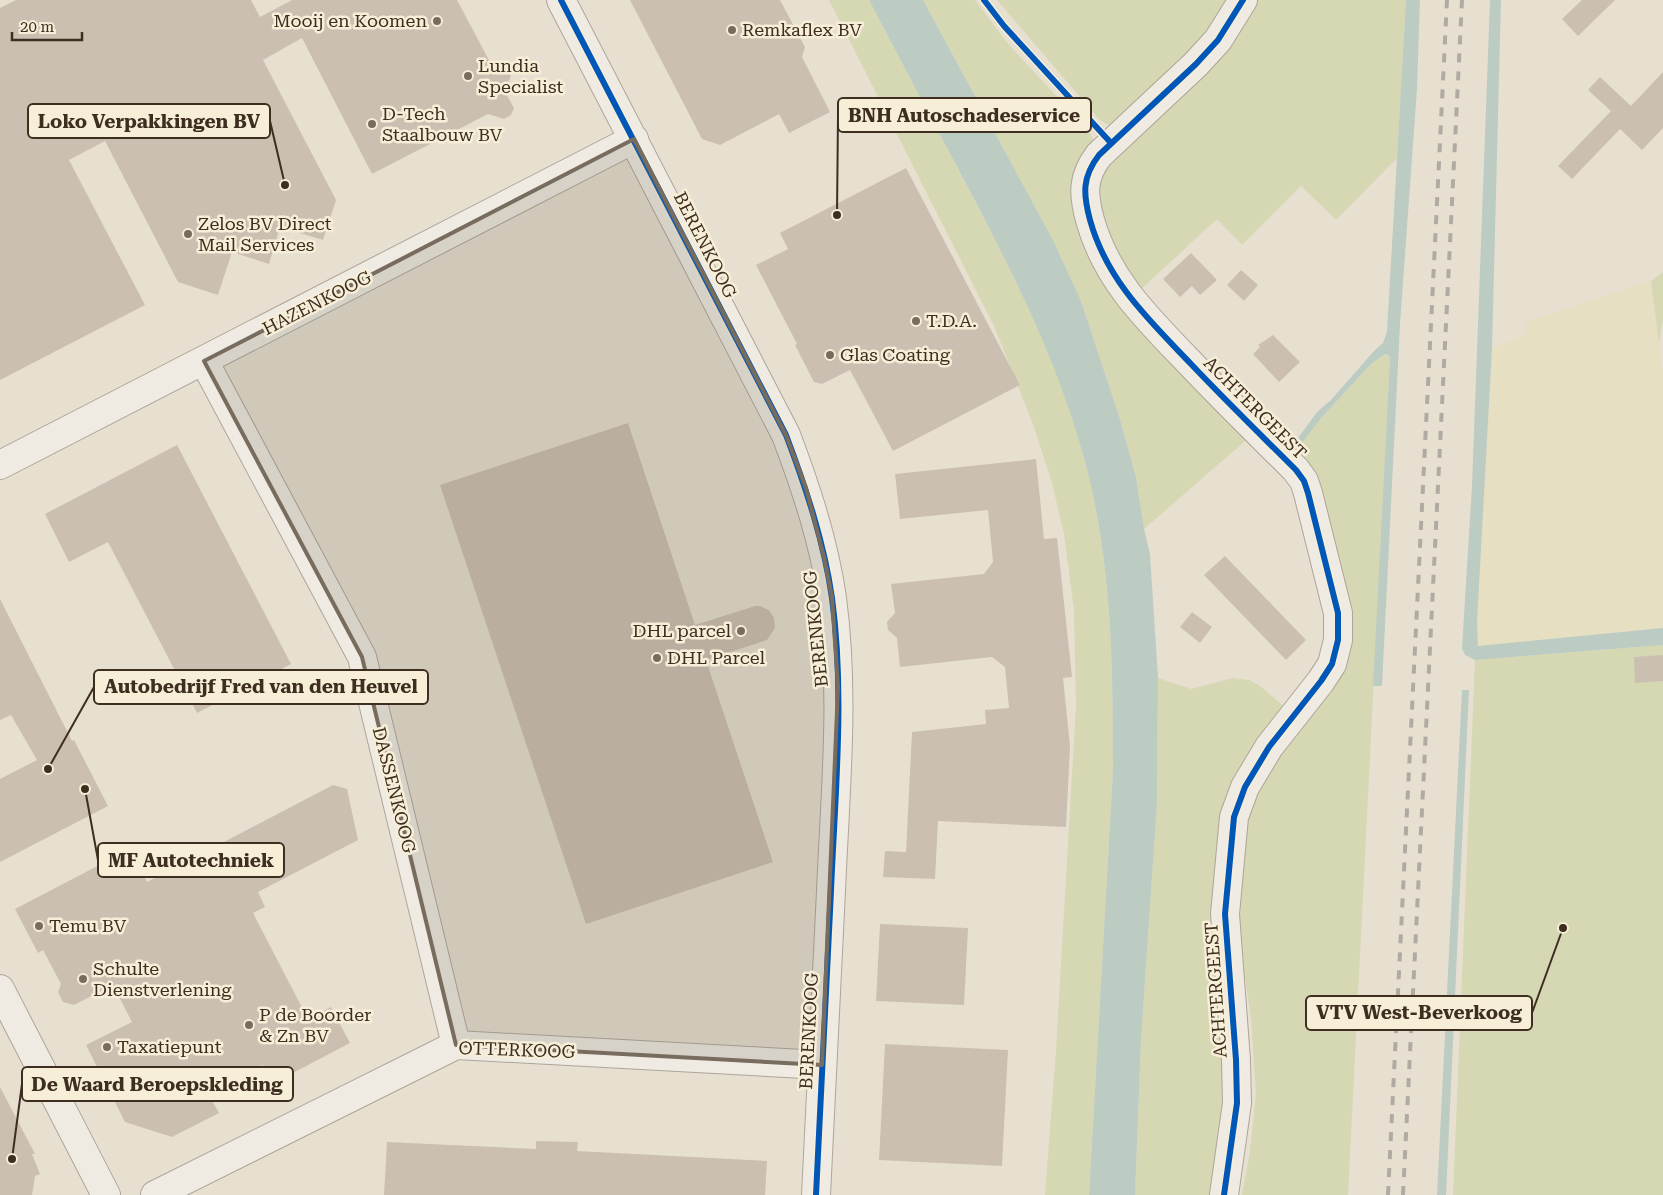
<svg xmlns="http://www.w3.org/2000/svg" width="1663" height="1195" font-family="'Roboto Serif',serif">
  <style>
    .farmland { fill: #e6dfc2 }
    .green { fill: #d6d7b3 }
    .water { fill: #bcccc2 }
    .building { fill: #cbbfb2 }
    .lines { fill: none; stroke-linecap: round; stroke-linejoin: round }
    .minor-casing { stroke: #ada599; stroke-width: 30 }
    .minor { stroke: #efebe3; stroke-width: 28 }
    .rail { stroke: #afaaa2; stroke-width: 4; stroke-dasharray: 9 9; stroke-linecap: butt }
    .cycleway-casing { stroke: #f7eed8; stroke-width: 9 }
    .cycleway { stroke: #0057b8; stroke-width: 6 }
    .marked { fill: #786c5e; fill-opacity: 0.2; stroke: #786c5e; stroke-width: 4; stroke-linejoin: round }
    .poi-dot { fill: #786c5e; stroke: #f7eed8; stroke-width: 2 }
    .labels { text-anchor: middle; stroke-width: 5; stroke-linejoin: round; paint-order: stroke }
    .poi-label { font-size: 18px; fill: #3d2e20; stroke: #f7eed8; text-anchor: start }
    .street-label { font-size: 18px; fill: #3d2e20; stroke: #f7eed8 }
    .leader { fill: none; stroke: #3d2e20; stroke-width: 2 }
    .callout-dot { fill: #3d2e20; stroke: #f7eed8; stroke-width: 2 }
    .callout { fill: #f7eed8; stroke: #3d2e20; stroke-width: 2 }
    .callout-label { font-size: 19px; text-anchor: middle; font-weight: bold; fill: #3d2e20 }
  </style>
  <rect width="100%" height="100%" fill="#e7e0d1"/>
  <polygon class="farmland" points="1651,281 1663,371 1663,628 1478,646 1477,622 1492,349 1527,334 1524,323"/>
  <g class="green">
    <path d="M829 0H869C900 60 932 119 963 179 1012 271 1057 357 1084 458 1112 560 1113 665 1113 770L1089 1195H1045L1056 1050 1076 706 1074 610 1064 534 1052 483 1033 424 994 326Z"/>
    <polygon points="923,0 975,0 1009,45 1089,131 1095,144 1079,210 1251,436 1144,529 1136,477 1119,416 1081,301 1053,240"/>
    <polygon points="997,0 1237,0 1221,26 1112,127 1100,120"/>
    <polygon points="1250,0 1406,0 1397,158 1336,220 1301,186 1242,245 1217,219 1140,290 1105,242 1094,180"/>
    <polygon points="1663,272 1663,320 1659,343 1651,281"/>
    <polygon points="1386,354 1390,358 1348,1195 1242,1195 1250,1151 1256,1094 1251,1018 1239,936 1245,837 1253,797 1275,756 1340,662 1290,454 1295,448 1297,448 1322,417 1371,364"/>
    <polygon points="1663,645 1663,1195 1453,1195 1475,660"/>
    <polygon points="1158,678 1191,689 1233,678 1249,680 1260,686 1287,709 1242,769 1225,1065 1224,1141 1213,1195 1135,1195 1141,1040 1157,803"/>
  </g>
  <g class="water">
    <path d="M869 0H923L1053 240 1081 301 1119 416 1136 477 1144 529 1150 554 1158 678 1157 803 1141 1040 1135 1195H1089L1113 770C1113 665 1112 560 1084 458 1057 359 1013 273 965 182 933 122 901 61 869 0Z"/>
    <polygon points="1406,0 1420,0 1417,89 1400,324 1382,686 1373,686 1390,358 1388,355 1385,354 1371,364 1322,417 1297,449 1293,445 1317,412 1331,400 1374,351 1383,343 1387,332"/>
    <polygon points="1490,0 1501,0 1492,349 1477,622 1478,646 1663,628 1663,645 1475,660 1465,655 1462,648 1472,486"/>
    <polygon points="1462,690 1469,690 1446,1195 1437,1195"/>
  </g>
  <g class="building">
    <polygon points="16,0 251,0 260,17 292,0 457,0 491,64 507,69 511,76 505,92 514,108 511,115 504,119 488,114 372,174 302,38 263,60 336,200 323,240 280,227 269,264 232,252 218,295 178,282 105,141 69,160 145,305 0,380 0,8"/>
    <polygon points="630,0 780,0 805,47 802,57 830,112 789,133 779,114 720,145 702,139"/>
    <polygon points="1582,0 1615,0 1578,36 1562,19"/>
    <polygon points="1663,72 1663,128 1642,150 1620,129 1572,179 1558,166 1611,111 1588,90 1600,77 1631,106"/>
    <polygon points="906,168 1020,385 893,451 850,370 822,384 814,382 795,345 797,344 756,265 788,249 780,233"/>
    <polygon points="1191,253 1217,280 1200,295 1192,286 1180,297 1163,279"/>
    <polygon points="1241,270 1258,285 1244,301 1227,285"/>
    <polygon points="1273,335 1300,362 1279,382 1253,354 1260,347 1258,345"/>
    <polygon points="628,423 695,625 755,606 760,606 769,610 774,618 775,628 767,640 706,660 773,862 586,924 440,485"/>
    <polygon points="177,445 291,664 197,713 108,542 69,562 45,514"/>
    <polygon points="1036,459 1044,539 1057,538 1072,677 1063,678 1070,746 1066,827 938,821 935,879 883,877 885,851 906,852 912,732 986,724 985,710 1009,708 1005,667 992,657 900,667 897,638 888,630 887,622 895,613 891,584 984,574 993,562 988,510 900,519 895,474"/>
    <polygon points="1225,556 1306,640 1286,660 1204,575"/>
    <polygon points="0,599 72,741 74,740 108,806 0,862 0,779 37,760 11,715 0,720"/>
    <polygon points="1192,612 1212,627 1200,643 1180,627"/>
    <polygon points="1663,655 1663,681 1635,683 1634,657"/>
    <polygon points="333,785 347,789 358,840 258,892 265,907 253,913 308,1019 331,1007 350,1043 272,1084 262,1065 208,1093 219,1113 172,1137 125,1122 86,1045 132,1022 113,985 74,1005 63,1002 58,992 61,984 43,950 38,953 15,909 130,849 147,882"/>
    <polygon points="880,924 968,928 964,1005 876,1001"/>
    <polygon points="885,1044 1008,1050 1002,1166 879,1160"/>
    <polygon points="0,1087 35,1154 32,1154 40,1174 35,1176 32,1195 0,1195"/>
    <polygon points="536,1141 578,1142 577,1151 767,1161 765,1195 384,1195 387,1142 536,1149"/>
  </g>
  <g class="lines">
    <g class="minor-casing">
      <g id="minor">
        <path d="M561 0 786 435C806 488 824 542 832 598 845 695 835 794 831 891 826 992 821 1094 816 1195"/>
        <polyline points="204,361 362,657 456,1045"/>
        <polyline points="0,465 634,139"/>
        <polyline points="0,989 106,1195"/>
        <polyline points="155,1195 456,1045 822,1065"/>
        <path d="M1224 1195 1237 1103 1236 1060 1225 914 1234 817 1245 787 1269 747 1321 681 1332 664 1338 640V613L1308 493 1304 481 1296 470C1261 435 1225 400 1191 364 1149 320 1107 281 1090 220 1083 194 1082 177 1099 155L1196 64 1218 40 1243 0"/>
      </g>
    </g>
    <use href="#minor" class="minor"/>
    <g class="rail">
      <polyline points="1388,1195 1447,0"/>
      <polyline points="1403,1195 1462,0"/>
    </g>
    <g class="cycleway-casing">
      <g id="cycleway">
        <path d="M561 0 786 435C806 488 824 542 832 598 845 695 835 794 831 891 826 992 821 1094 816 1195"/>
        <polyline points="984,0 1004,26 1111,143"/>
        <path d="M1224 1195 1237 1103 1236 1060 1225 914 1234 817 1245 787 1269 747 1321 681 1332 664 1338 640V613L1308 493 1304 481 1296 470C1261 435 1225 400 1191 364 1149 320 1107 281 1090 220 1083 194 1082 177 1099 155L1196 64 1218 40 1243 0"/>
      </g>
    </g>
    <use href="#cycleway" class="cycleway"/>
  </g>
  <path class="marked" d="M634 139 786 435 806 488 824 557 832 597 838 687 822 1065 456 1045 362 657 204 361Z"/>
  <g class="poi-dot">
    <circle cx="437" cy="21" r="5"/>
    <circle cx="732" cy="30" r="5"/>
    <circle cx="468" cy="76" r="5"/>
    <circle cx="372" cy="124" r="5"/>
    <circle cx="188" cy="234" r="5"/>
    <circle cx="916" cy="321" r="5"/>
    <circle cx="830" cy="355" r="5"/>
    <circle cx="741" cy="631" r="5"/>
    <circle cx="657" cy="658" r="5"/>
    <circle cx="39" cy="926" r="5"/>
    <circle cx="83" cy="979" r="5"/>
    <circle cx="249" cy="1025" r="5"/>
    <circle cx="107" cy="1047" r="5"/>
  </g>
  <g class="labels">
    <g class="poi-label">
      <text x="427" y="27" text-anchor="end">Mooij en Koomen</text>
      <text x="742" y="36">Remkaflex BV</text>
      <text x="478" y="72">Lundia<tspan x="478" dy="21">Specialist</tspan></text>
      <text x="382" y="120">D-Tech<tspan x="382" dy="21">Staalbouw BV</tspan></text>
      <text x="198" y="230">Zelos BV Direct<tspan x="198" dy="21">Mail Services</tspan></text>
      <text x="926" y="327">T.D.A.</text>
      <text x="840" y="361">Glas Coating</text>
      <text x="731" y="637" text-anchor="end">DHL parcel</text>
      <text x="667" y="664">DHL Parcel</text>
      <text x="49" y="932">Temu BV</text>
      <text x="93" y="975">Schulte<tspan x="93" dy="21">Dienstverlening</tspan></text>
      <text x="259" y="1021">P de Boorder<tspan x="259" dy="21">&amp; Zn BV</tspan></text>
      <text x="117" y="1053">Taxatiepunt</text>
    </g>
    <g class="street-label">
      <text transform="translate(705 245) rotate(63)" y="6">BERENKOOG</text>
      <text transform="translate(317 303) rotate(-27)" y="6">HAZENKOOG</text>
      <text transform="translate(1255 408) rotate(45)" y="6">ACHTERGEEST</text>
      <text transform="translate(816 629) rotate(-96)" y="6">BERENKOOG</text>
      <text transform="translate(394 790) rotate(76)" y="6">DASSENKOOG</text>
      <text transform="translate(1216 990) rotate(-94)" y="6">ACHTERGEEST</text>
      <text transform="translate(809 1031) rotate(-87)" y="6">BERENKOOG</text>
      <text transform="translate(517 1050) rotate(2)" y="6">OTTERKOOG</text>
    </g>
  </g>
  <path class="leader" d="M837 215L838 115M285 185L270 121M48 769L94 687M85 789L98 860M1563 928L1532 1013M12 1159L22 1084"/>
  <g class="callout-dot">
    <circle cx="837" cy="215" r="5"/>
    <circle cx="285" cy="185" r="5"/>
    <circle cx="48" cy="769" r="5"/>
    <circle cx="85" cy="789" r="5"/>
    <circle cx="1563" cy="928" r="5"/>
    <circle cx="12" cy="1159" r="5"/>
  </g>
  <g class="callout">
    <rect x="838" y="98" width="253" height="34" rx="5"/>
    <rect x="28" y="104" width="242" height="34" rx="5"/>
    <rect x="94" y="670" width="334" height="34" rx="5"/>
    <rect x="98" y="843" width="186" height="34" rx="5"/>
    <rect x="1306" y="996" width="226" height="34" rx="5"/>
    <rect x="22" y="1067" width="271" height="34" rx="5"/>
  </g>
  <g class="callout-label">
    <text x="964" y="122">BNH Autoschadeservice</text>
    <text x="149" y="128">Loko Verpakkingen BV</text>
    <text x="261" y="693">Autobedrijf Fred van den Heuvel</text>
    <text x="191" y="867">MF Autotechniek</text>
    <text x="1419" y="1019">VTV West-Beverkoog</text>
    <text x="157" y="1091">De Waard Beroepskleding</text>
  </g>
  <path d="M12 32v8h70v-8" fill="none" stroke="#3d2e20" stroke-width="2.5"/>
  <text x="20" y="32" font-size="15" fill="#3d2e20" stroke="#f7eed8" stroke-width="4" paint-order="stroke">20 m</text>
</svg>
